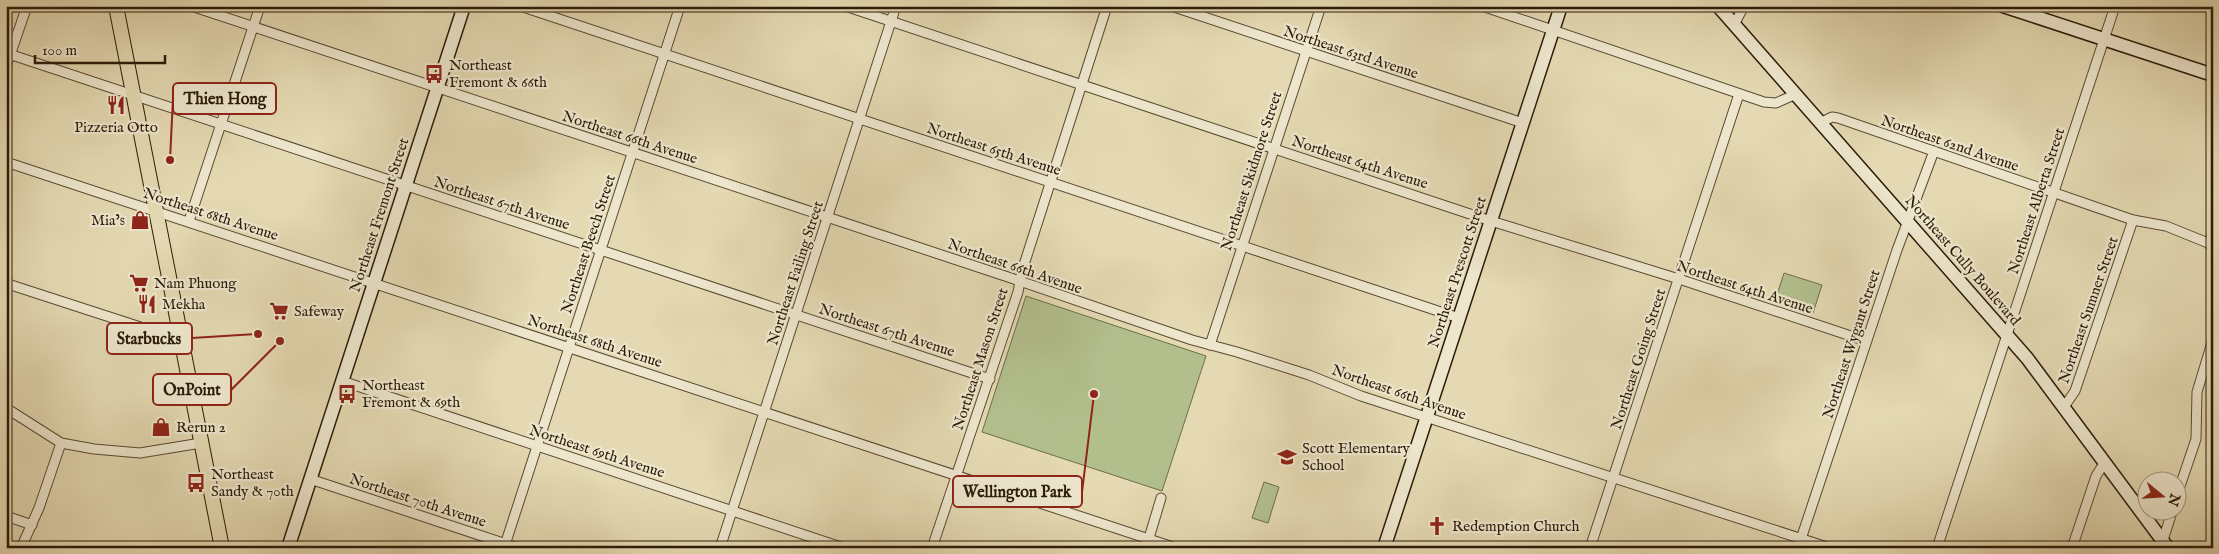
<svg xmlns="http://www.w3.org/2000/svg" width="2219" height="554" font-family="'IM FELL English',serif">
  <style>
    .green { fill: #b2bf8d; stroke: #6e6d4a }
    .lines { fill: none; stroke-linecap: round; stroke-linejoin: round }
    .street-casing { stroke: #594a32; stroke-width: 11 }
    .secondary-casing { stroke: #2b1b08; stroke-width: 15 }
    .primary-casing { stroke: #2b1b08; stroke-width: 16 }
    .street { stroke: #ede6cd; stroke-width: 9 }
    .secondary { stroke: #ede6cd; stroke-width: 12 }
    .primary { stroke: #e4d9b2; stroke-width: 14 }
    .labels { text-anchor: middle; stroke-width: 4.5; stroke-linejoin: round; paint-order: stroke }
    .street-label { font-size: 15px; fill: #2b1b08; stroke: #ede6cd }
    .poi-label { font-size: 15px; fill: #2b1b08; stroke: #ede6cd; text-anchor: start }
    .leader { fill: none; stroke: #8f2418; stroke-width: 2 }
    .callout-dot { fill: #8f2418; stroke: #ede6cd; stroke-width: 2 }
    .callout { fill: #ede6cd; stroke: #8f2418; stroke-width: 2 }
    .callout-label { font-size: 16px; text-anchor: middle; font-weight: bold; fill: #2b1b08 }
  </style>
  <rect width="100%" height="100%" fill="#e4d9b2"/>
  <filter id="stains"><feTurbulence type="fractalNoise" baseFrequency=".004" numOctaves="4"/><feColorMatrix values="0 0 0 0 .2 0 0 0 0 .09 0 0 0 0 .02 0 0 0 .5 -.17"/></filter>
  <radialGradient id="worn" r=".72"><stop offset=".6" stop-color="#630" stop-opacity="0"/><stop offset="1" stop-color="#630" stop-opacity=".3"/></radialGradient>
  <g class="green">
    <polygon points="1784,273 1822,285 1813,313 1775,301"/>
    <polygon points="1026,296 1206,356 1162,491 982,432"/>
    <polygon points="1264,482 1279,487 1268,523 1252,518"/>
  </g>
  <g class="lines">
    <g class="street-casing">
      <g id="street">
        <polyline points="191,6 1011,278 1192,340 1237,352 1309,375 1361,396 1830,548"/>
        <polyline points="520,6 1459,318"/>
        <polyline points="845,6 1491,221 1679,279 1866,341"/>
        <polyline points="1171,6 1523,123"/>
        <polyline points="1482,6 1764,102 1776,103 1796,94"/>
        <polyline points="1734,25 1744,6"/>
        <polyline points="6,53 990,379"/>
        <polyline points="6,67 27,6"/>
        <polyline points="1820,123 1832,117 1838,118 2133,220 2166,226 2213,245"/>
        <polyline points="6,162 1176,548"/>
        <polyline points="189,221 260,6"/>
        <polyline points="2209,244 2213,232"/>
        <polyline points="6,281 11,285 162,334 180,335"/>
        <polyline points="1210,345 1321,6"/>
        <polyline points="342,381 844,548"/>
        <polyline points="2064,407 2075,391 2133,220"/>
        <polyline points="6,408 61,443 94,449 140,453 201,443"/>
        <polyline points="310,479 518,548"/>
        <polyline points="2176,498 2196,439 2197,392 2213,339"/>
        <polyline points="6,516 32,525"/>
        <polyline points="2162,543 2172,512"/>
        <polyline points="21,548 39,508 61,443"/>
        <polyline points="504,548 680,6"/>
        <polyline points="720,548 896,6"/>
        <polyline points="932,548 1018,292 1022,271 1107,6"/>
        <polyline points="1146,548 1161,498"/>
        <polyline points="1590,548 1739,94"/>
        <polyline points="1798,548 1897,250 1934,151"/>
        <polyline points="1937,548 2115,6"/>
        <polyline points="2072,548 2096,476 2105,462"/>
      </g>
    </g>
    <g class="secondary-casing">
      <g id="secondary">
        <polyline points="1718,6 2027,358 2168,548"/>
        <polyline points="2003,6 2213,75"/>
        <polyline points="288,548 464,6"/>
        <polyline points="1384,548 1561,6"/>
      </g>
    </g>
    <g class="primary-casing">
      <polyline id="primary" points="116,6 222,548"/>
    </g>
    <use href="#street" class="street"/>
    <use href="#secondary" class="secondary"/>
    <use href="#primary" class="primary"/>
  </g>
  <defs>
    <g id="bus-bare" transform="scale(1.5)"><path d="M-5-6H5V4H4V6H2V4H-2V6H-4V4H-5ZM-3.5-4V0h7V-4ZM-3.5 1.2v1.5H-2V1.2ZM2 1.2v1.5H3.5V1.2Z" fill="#8f2418" stroke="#ede6cd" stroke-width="2.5" paint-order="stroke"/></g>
    <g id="restaurant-bare" transform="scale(1.5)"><path d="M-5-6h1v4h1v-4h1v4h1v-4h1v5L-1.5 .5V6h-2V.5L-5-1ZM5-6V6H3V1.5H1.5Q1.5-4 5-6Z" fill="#8f2418" stroke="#ede6cd" stroke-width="2.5" paint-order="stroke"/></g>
    <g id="shop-bare" transform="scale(1.5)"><path d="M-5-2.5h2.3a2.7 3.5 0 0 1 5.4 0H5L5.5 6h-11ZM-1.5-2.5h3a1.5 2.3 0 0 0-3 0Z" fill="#8f2418" stroke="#ede6cd" stroke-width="2.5" paint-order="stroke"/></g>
    <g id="supermarket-bare" transform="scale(1.5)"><path d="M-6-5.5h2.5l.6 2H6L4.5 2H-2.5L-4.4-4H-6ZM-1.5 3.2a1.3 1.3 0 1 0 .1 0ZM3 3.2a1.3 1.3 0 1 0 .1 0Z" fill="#8f2418" stroke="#ede6cd" stroke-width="2.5" paint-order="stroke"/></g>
    <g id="school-bare" transform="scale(1.5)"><path d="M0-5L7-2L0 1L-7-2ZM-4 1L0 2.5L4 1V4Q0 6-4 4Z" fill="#8f2418" stroke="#ede6cd" stroke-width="2.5" paint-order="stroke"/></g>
    <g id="church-bare" transform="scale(1.5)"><path d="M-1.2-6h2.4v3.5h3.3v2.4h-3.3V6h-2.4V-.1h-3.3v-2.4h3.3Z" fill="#8f2418" stroke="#ede6cd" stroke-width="2.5" paint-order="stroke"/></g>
  </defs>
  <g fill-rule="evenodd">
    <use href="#bus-bare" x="434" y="74"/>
    <use href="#restaurant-bare" x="116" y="105"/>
    <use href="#shop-bare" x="140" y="220"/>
    <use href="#supermarket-bare" x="139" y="283"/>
    <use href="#restaurant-bare" x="147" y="304"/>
    <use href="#supermarket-bare" x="279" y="311"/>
    <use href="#bus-bare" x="347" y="394"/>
    <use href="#shop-bare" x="161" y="427"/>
    <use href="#school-bare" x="1287" y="457"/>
    <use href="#bus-bare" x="196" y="483"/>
    <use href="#church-bare" x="1437" y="526"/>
  </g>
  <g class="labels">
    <g class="street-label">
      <text transform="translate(1351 52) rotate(18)" y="5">Northeast 63rd Avenue</text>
      <text transform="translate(630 137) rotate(18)" y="5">Northeast 66th Avenue</text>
      <text transform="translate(1950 143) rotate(19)" y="5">Northeast 62nd Avenue</text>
      <text transform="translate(994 149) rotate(18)" y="5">Northeast 65th Avenue</text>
      <text transform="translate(1360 162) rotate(18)" y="5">Northeast 64th Avenue</text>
      <text transform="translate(1251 171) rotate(-72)" y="5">Northeast Skidmore Street</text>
      <text transform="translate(2036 201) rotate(-72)" y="5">Northeast Alberta Street</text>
      <text transform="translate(502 203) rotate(18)" y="5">Northeast 67th Avenue</text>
      <text transform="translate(211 214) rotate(18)" y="5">Northeast 68th Avenue</text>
      <text transform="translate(379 215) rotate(-72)" y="5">Northeast Fremont Street</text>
      <text transform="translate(588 244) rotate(-72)" y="5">Northeast Beech Street</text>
      <text transform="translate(1963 260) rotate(49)" y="5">Northeast Cully Boulevard</text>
      <text transform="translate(1015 266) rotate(19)" y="5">Northeast 66th Avenue</text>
      <text transform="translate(1457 272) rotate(-72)" y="5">Northeast Prescott Street</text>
      <text transform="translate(795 273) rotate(-72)" y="5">Northeast Failing Street</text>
      <text transform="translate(1745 287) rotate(18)" y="5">Northeast 64th Avenue</text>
      <text transform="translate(2088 310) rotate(-71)" y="5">Northeast Sumner Street</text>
      <text transform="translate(887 330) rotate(18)" y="5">Northeast 67th Avenue</text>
      <text transform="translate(595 341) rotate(18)" y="5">Northeast 68th Avenue</text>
      <text transform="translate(1851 344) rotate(-72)" y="5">Northeast Wygant Street</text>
      <text transform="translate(980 359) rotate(-72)" y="5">Northeast Mason Street</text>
      <text transform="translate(1638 359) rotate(-72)" y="5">Northeast Going Street</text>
      <text transform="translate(1399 392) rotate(19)" y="5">Northeast 66th Avenue</text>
      <text transform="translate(597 451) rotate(18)" y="5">Northeast 69th Avenue</text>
      <text transform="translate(418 500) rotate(18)" y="5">Northeast 70th Avenue</text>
    </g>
    <g class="poi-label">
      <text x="449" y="70">Northeast<tspan x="449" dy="17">Fremont &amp; 66th</tspan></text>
      <text x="116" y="132" text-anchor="middle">Pizzeria Otto</text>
      <text x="125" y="225" text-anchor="end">Mia’s</text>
      <text x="154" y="288">Nam Phuong</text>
      <text x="162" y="309">Mekha</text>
      <text x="294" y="316">Safeway</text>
      <text x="362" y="390">Northeast<tspan x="362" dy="17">Fremont &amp; 69th</tspan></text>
      <text x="176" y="432">Rerun 2</text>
      <text x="1302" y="453">Scott Elementary<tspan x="1302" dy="17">School</tspan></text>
      <text x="211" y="479">Northeast<tspan x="211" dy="17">Sandy &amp; 70th</tspan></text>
      <text x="1452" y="531">Redemption Church</text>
    </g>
  </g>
  <path class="leader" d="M170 160L173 98M258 334L192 338M280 341L231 390M1094 394L1082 492"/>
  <g class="callout-dot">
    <circle cx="170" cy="160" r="5"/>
    <circle cx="258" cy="334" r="5"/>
    <circle cx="280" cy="341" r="5"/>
    <circle cx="1094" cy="394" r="5"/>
  </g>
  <g class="callout">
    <rect x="173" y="83" width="103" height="31" rx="5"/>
    <rect x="107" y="323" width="85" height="31" rx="5"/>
    <rect x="153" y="374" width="78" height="31" rx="5"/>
    <rect x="953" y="476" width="129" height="31" rx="5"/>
  </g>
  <g class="callout-label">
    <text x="225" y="104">Thien Hong</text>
    <text x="149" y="344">Starbucks</text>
    <text x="192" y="395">OnPoint</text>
    <text x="1017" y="497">Wellington Park</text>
  </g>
  <rect width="2219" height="554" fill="none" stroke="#e4d9b2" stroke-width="25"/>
  <rect x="8" y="8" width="2204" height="539" fill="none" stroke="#2b1b08" stroke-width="2.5"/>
  <rect x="12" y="12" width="2194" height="529" fill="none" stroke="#2b1b08"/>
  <g transform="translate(2162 496) rotate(108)"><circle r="24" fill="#ede6cd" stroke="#9f957e"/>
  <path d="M0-4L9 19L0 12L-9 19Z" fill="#8f2418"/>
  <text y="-8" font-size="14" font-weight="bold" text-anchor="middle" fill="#2b1b08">N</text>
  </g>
  <path d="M35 55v8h130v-8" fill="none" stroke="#2b1b08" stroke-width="2.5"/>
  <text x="42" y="55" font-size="15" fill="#2b1b08" stroke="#ede6cd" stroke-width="4" paint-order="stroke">100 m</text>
  <rect width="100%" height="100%" filter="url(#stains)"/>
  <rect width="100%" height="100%" fill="url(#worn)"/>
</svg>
